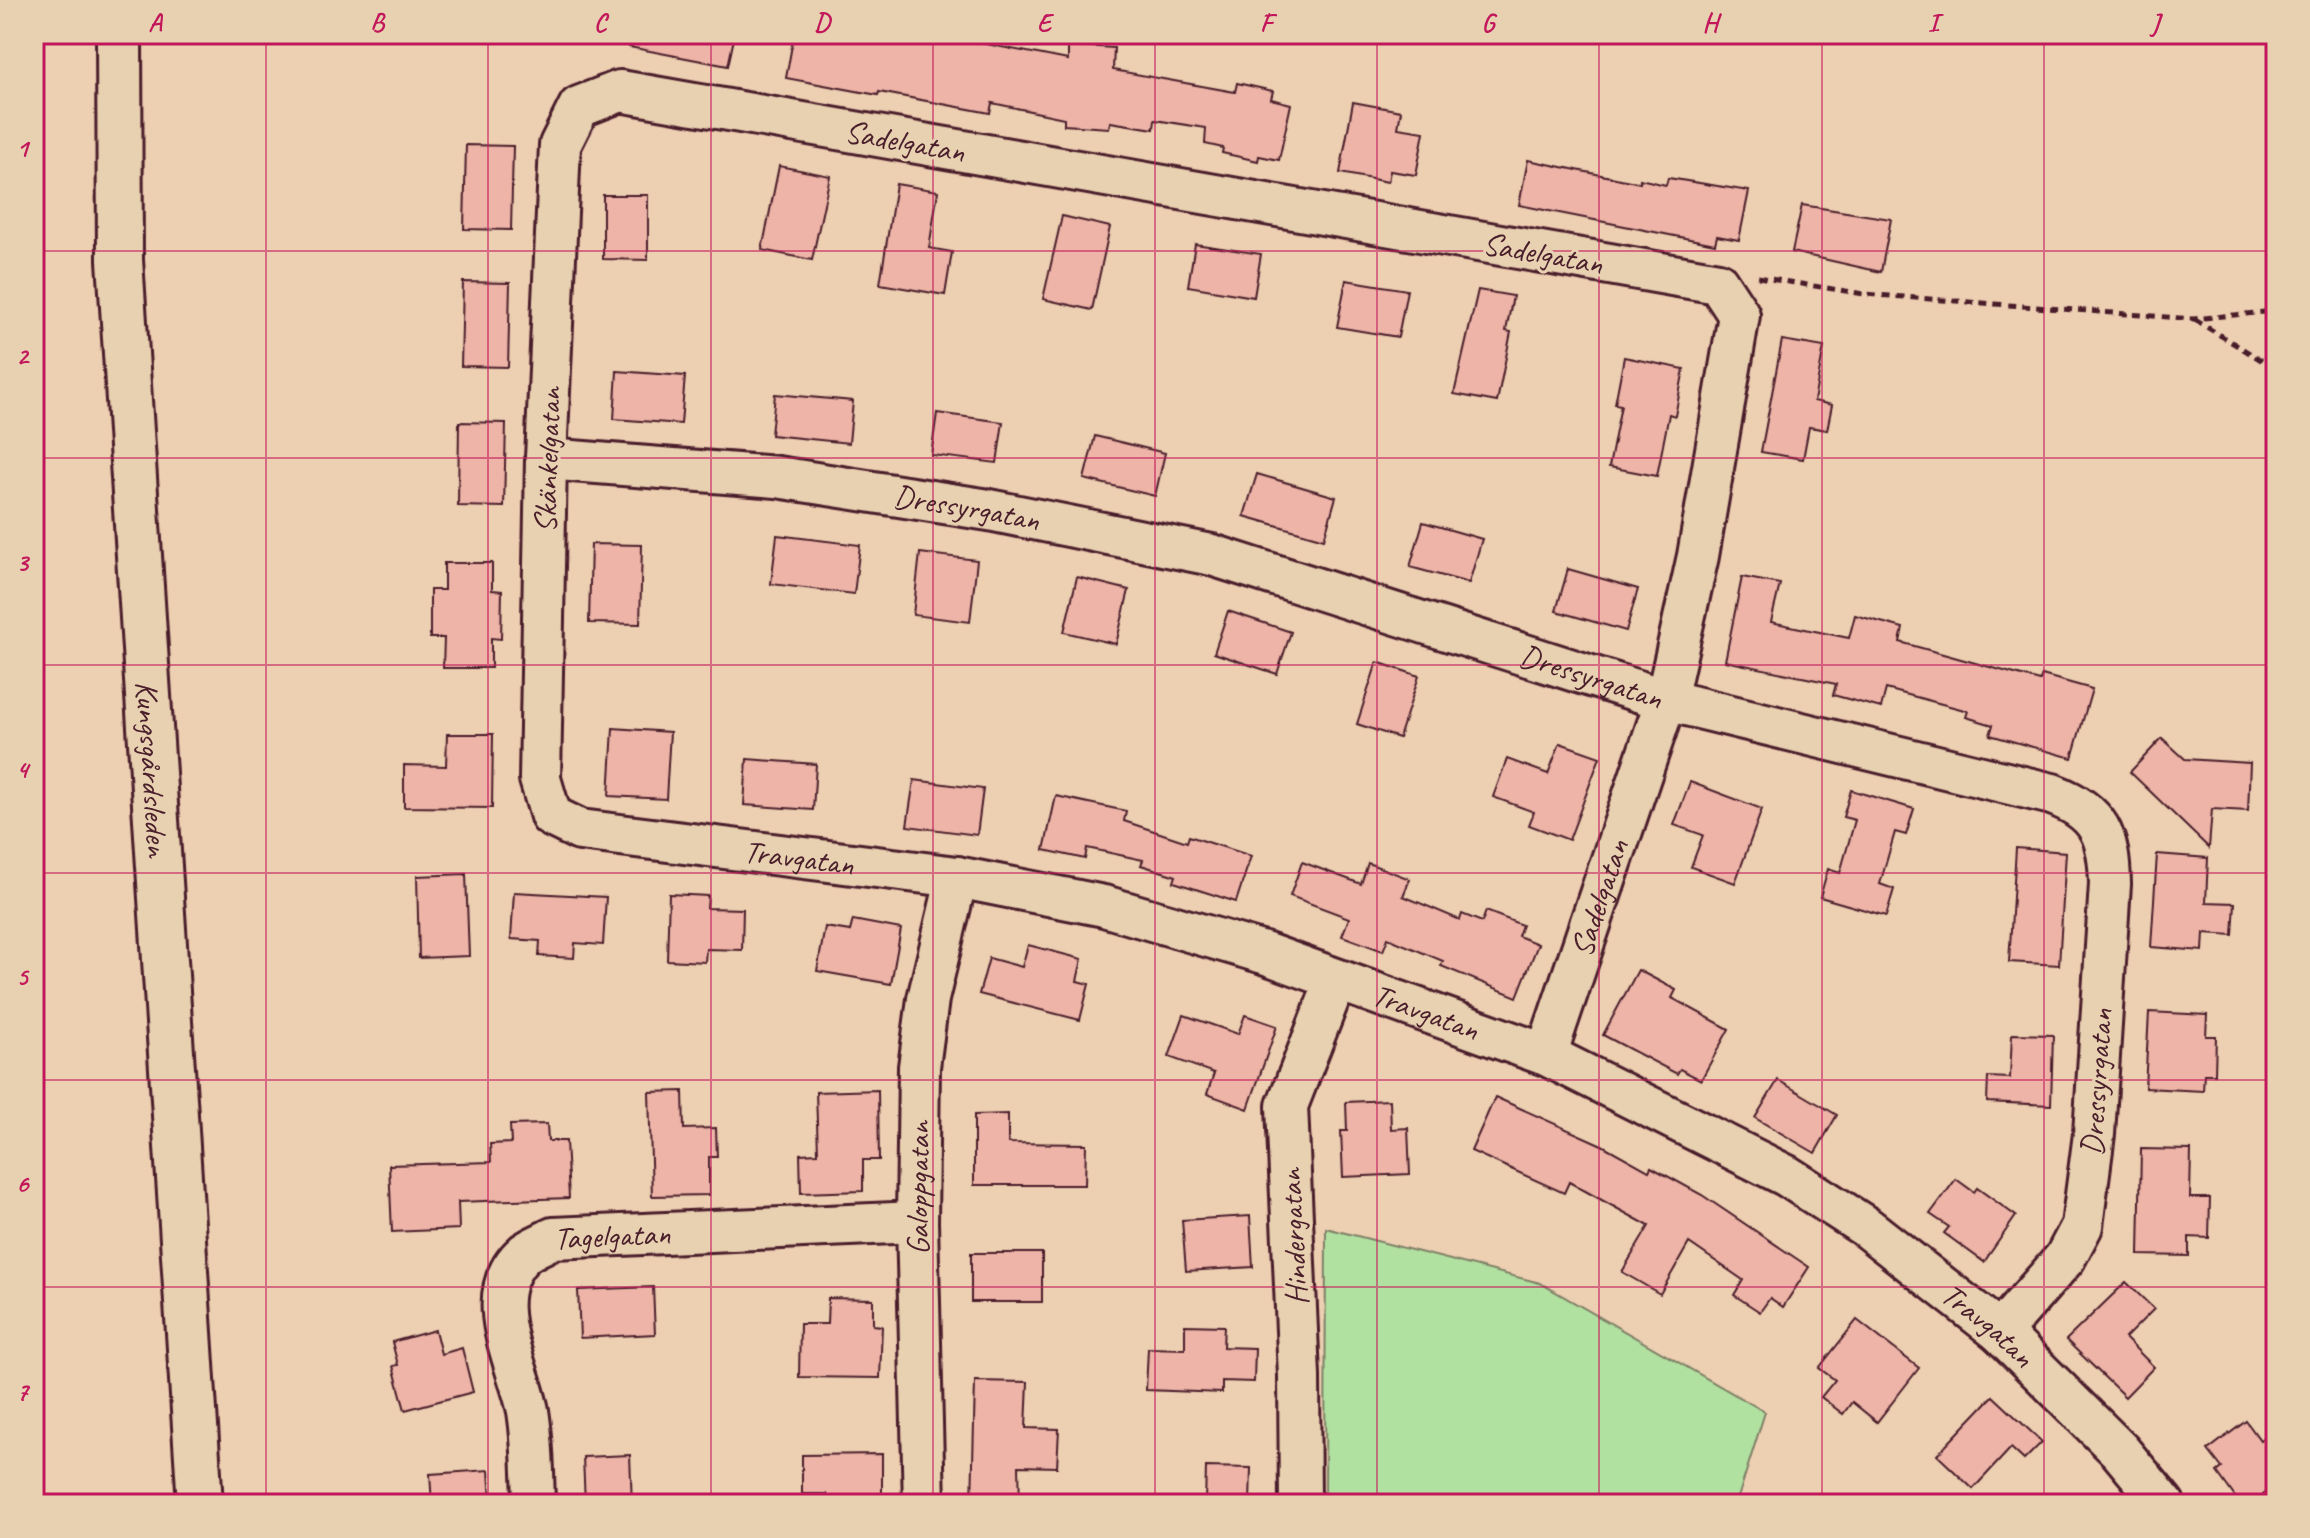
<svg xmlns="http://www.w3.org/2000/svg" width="2310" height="1538" font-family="Caveat,sans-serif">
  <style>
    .green { fill: #b1e1a1; stroke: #7e8066; stroke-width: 2 }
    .building { fill: #edb4a7; stroke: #4a1f2b; stroke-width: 2 }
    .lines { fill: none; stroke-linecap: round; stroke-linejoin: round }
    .minor-casing { stroke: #4a1f2b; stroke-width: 46 }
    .secondary-casing { stroke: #4a1f2b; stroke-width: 50 }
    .path { stroke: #4a1f2b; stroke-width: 5; stroke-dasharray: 8 6; stroke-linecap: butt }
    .minor { stroke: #e8d1b1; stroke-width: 40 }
    .secondary { stroke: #e8d1b1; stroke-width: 44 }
    .grid { fill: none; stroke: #c2185b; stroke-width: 2; stroke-opacity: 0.55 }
    .labels { text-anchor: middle; stroke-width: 6; stroke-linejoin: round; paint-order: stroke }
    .street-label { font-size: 32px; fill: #4a1f2b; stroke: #e8d1b1 }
    .neatline { fill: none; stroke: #c2185b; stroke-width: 3 }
    .grid-label { font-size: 26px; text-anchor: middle; font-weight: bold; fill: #c2185b }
  </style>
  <rect width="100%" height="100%" fill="#edcfb2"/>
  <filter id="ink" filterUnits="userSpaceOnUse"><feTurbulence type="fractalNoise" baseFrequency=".0125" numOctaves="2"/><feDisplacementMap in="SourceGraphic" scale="16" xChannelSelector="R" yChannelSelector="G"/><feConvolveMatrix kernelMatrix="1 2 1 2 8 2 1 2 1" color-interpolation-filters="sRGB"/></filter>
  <g filter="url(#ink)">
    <polygon class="green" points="1326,1228 1540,1283 1765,1412 1736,1504 1325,1504"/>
    <g class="building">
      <polygon points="630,34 735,34 728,66 629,47"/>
      <polygon points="794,34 983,34 981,43 1068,60 1068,45 1114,48 1113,70 1235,92 1237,83 1273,91 1271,99 1291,104 1279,160 1259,156 1258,161 1222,153 1223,148 1205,144 1206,128 1155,120 1154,129 1110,122 1109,128 1064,125 1064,118 992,103 990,113 879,92 878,95 786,78"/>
      <polygon points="1353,102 1401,111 1398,128 1424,132 1416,175 1390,171 1388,182 1340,173"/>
      <polygon points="466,145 513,146 511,230 464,229"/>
      <polygon points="1528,160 1640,183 1640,179 1666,185 1668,178 1749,191 1739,240 1717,236 1715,244 1519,205"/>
      <polygon points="779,166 830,176 812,260 762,250"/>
      <polygon points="896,184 938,191 929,248 952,252 945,295 880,284"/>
      <polygon points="603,195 648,195 648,260 603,259"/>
      <polygon points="1802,205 1891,219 1881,272 1792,252"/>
      <polygon points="1062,216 1110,227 1092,310 1043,299"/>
      <polygon points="1195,244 1261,254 1254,297 1188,286"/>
      <polygon points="1346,280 1407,290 1398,337 1337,327"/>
      <polygon points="463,282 510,283 508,367 461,366"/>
      <polygon points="1478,290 1513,296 1506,331 1511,332 1497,402 1454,394"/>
      <polygon points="1782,340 1824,347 1814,401 1832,405 1827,430 1809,427 1803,459 1761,452"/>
      <polygon points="1624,357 1684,369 1675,416 1669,414 1657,476 1609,467 1621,405 1615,404"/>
      <polygon points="617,371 685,376 681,424 614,419"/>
      <polygon points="775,394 853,401 849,443 771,435"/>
      <polygon points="937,413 1003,422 997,463 931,455"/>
      <polygon points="459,422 506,423 504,507 458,506"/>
      <polygon points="1095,436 1165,453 1155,496 1084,479"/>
      <polygon points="1257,474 1336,497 1324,539 1244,516"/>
      <polygon points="1423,522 1482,539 1469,583 1410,567"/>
      <polygon points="777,535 860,545 854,594 771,584"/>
      <polygon points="591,544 642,545 640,624 589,623"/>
      <polygon points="920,553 977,560 970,622 913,615"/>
      <polygon points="444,563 492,563 492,590 502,591 501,639 491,638 491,668 443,668 444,638 430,638 430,590 444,590"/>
      <polygon points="1568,569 1638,589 1626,631 1556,611"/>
      <polygon points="1077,577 1129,590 1116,644 1064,632"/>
      <polygon points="1742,577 1780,584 1771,622 1849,638 1855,615 1903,628 1900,642 2040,681 2042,675 2092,689 2072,758 1990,735 1993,725 1966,717 1968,711 1886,689 1881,708 1833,695 1836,684 1725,661"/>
      <polygon points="1228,611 1291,632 1277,674 1214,653"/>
      <polygon points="1377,662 1419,676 1399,738 1357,724"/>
      <polygon points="613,728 670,732 666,799 609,796"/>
      <polygon points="447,734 493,734 492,808 404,807 404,765 446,766"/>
      <polygon points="2162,738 2185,759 2250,763 2248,811 2212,809 2209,848 2130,772"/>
      <polygon points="1560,743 1600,757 1569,840 1529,825 1534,812 1493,797 1507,759 1548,774"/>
      <polygon points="747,759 816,764 813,810 744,805"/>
      <polygon points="914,780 983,789 977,835 907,826"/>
      <polygon points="1690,782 1762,809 1735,883 1691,867 1703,835 1674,825"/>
      <polygon points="1851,790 1914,809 1906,835 1895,832 1880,884 1894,889 1886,916 1820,897 1828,869 1840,873 1855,820 1843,817"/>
      <polygon points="1056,796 1126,811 1124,821 1187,842 1189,836 1251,856 1236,902 1174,882 1176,876 1141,865 1143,860 1087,848 1085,859 1044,850"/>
      <polygon points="2016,848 2066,852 2059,965 2009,962"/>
      <polygon points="2157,854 2208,858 2206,902 2235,903 2233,935 2204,933 2203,951 2151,947"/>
      <polygon points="1302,862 1361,884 1368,863 1410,879 1403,896 1460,920 1462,914 1482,922 1486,911 1522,925 1518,936 1538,944 1517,997 1441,966 1443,961 1388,938 1383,951 1342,936 1349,918 1290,896"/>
      <polygon points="466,874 469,956 419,958 417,876"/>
      <polygon points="514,892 606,897 603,945 575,943 574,958 539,956 540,941 511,939"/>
      <polygon points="669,894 708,896 707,908 743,909 742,950 706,949 705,962 667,960"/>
      <polygon points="853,920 901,929 891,984 817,971 825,927 850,931"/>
      <polygon points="1028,945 1082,959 1077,981 1089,984 1080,1020 979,994 989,958 1022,967"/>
      <polygon points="1638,970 1676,990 1672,998 1729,1029 1701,1080 1680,1069 1677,1074 1603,1035"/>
      <polygon points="2149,1012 2207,1015 2206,1036 2216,1036 2215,1074 2204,1074 2203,1091 2145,1088"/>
      <polygon points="1184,1015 1238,1034 1245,1015 1277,1026 1248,1109 1207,1094 1214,1073 1169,1057"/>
      <polygon points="2012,1034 2053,1035 2051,1105 1987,1102 1988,1077 2010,1078"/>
      <polygon points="1778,1080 1837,1115 1815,1153 1755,1118"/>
      <polygon points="878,1090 879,1160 863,1160 863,1191 801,1193 800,1154 818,1153 816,1092"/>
      <polygon points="683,1091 684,1129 716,1128 717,1157 709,1157 709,1195 652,1196 649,1092"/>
      <polygon points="1495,1097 1602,1145 1649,1171 1651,1167 1702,1195 1809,1267 1783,1307 1770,1298 1760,1312 1734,1295 1743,1280 1689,1243 1660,1294 1622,1272 1649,1226 1569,1182 1564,1193 1471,1151"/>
      <polygon points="1390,1100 1391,1129 1408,1128 1410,1174 1343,1177 1341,1131 1347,1131 1346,1102"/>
      <polygon points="1008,1114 1008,1143 1086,1144 1085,1185 974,1185 974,1115"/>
      <polygon points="547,1124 548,1141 566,1141 569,1198 458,1202 459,1229 392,1232 389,1165 491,1162 490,1144 511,1143 510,1125"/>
      <polygon points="2141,1149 2191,1150 2190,1198 2210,1198 2209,1238 2189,1237 2189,1256 2139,1255"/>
      <polygon points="1956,1179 1974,1192 1977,1188 2016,1216 1984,1262 1944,1233 1949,1227 1930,1214"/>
      <polygon points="1250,1216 1253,1267 1186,1271 1182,1220"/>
      <rect x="971" y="1253" width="71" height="49"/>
      <polygon points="2126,1282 2154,1309 2125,1338 2154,1367 2125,1397 2066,1340"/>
      <polygon points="653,1287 655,1334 580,1338 578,1290"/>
      <polygon points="828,1298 873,1299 873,1325 882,1326 880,1378 799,1377 800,1324 827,1324"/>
      <polygon points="1857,1320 1919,1368 1877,1422 1852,1402 1843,1414 1821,1397 1835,1380 1819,1368"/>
      <polygon points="1185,1325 1224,1326 1223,1347 1255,1348 1254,1382 1222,1381 1222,1393 1146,1390 1148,1348 1185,1349"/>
      <polygon points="435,1330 441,1354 462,1348 473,1392 405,1410 393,1366 398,1365 392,1342"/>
      <polygon points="975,1381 1028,1382 1026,1428 1059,1429 1057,1467 1019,1466 1020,1504 972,1504"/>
      <polygon points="1993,1396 2042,1442 2024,1460 2011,1448 1973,1489 1937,1455"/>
      <polygon points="2246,1421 2260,1440 2276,1428 2276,1485 2251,1504 2240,1504 2217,1472 2222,1468 2208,1450"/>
      <polygon points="882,1454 882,1504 827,1504 827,1494 802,1494 802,1455"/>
      <polygon points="630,1455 632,1504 585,1504 583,1457"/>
      <polygon points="1206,1467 1251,1468 1250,1504 1205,1504"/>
      <polygon points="489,1470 491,1504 432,1504 430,1474"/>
    </g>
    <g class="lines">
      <g class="minor-casing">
        <g id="minor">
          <path id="s1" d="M546 459 777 477 989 510 1212 555 1666 700 2052 794C2100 812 2109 836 2110 884L2094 1134 2082 1226 2065 1258 2000 1332"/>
          <path id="s2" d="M1546 1055 1666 700 1698 556 1739 315 1718 283 620 91 579 107 560 145 546 459 540 779 551 816 580 830 957 877 1104 906 1264 953 1546 1055 1787 1176 1866 1227 2000 1332 2120 1451 2164 1504"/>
          <path id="s3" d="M534 1504C533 1473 533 1442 528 1411 518 1362 478 1294 525 1253 533 1247 544 1243 553 1238L917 1222"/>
          <path id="s4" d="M924 1504 917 1222 919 1067 928 999 957 877"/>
          <polyline points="1300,1504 1299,1376 1287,1106 1336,980"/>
        </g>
      </g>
      <g class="secondary-casing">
        <g id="secondary">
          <path id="s5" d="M119 34 120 260 200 1504"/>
        </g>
      </g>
      <g class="path">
        <polyline points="1758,277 1864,294 2193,319 2276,311"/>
        <polyline points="2195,320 2276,369"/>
      </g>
      <use href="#minor" class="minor"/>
      <use href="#secondary" class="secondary"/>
    </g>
  </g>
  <path class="grid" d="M266 34V1504M488 34V1504M711 34V1504M933 34V1504M1155 34V1504M1377 34V1504M1599 34V1504M1822 34V1504M2044 34V1504M34 251H2276M34 458H2276M34 665H2276M34 873H2276M34 1080H2276M34 1287H2276"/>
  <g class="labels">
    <g class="street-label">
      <text transform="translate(905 141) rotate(10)" y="11">Sadelgatan</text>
      <text transform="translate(1543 253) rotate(10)" y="11">Sadelgatan</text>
      <text transform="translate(547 460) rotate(-88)" y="11">Skänkelgatan</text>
      <text dy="11" stroke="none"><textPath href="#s1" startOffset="424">Dressyrgatan</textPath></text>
      <text dy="11" stroke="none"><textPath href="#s1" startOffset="1072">Dressyrgatan</textPath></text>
      <text dy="11" stroke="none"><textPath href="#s5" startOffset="736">Kungsgårdsleden</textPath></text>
      <text dy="11" stroke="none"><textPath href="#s2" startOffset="2932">Travgatan</textPath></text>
      <text dy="11" stroke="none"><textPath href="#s2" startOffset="166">Sadelgatan</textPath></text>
      <text dy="11" stroke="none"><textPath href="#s2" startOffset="3580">Travgatan</textPath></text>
      <text transform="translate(2096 1082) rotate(-86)" y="11">Dressyrgatan</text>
      <text dy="11" stroke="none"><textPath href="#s4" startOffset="316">Galoppgatan</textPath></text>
      <text transform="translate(1293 1237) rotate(-93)" y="11">Hindergatan</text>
      <text dy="11" stroke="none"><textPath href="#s3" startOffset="352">Tagelgatan</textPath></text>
      <text dy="11" stroke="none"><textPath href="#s2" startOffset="4228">Travgatan</textPath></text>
    </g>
  </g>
  <rect width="2310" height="1538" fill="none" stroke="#e8d1b1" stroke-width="88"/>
  <rect x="44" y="44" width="2222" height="1450" class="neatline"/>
  <g class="grid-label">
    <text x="155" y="31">A</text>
    <text x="377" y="31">B</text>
    <text x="600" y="31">C</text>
    <text x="822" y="31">D</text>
    <text x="1044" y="31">E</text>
    <text x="1266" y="31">F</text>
    <text x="1488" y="31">G</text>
    <text x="1710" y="31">H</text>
    <text x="1933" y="31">I</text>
    <text x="2155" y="31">J</text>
    <text x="22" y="157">1</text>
    <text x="22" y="364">2</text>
    <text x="22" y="571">3</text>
    <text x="22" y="778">4</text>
    <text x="22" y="985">5</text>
    <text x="22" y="1192">6</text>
    <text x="22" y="1400">7</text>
  </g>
</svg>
